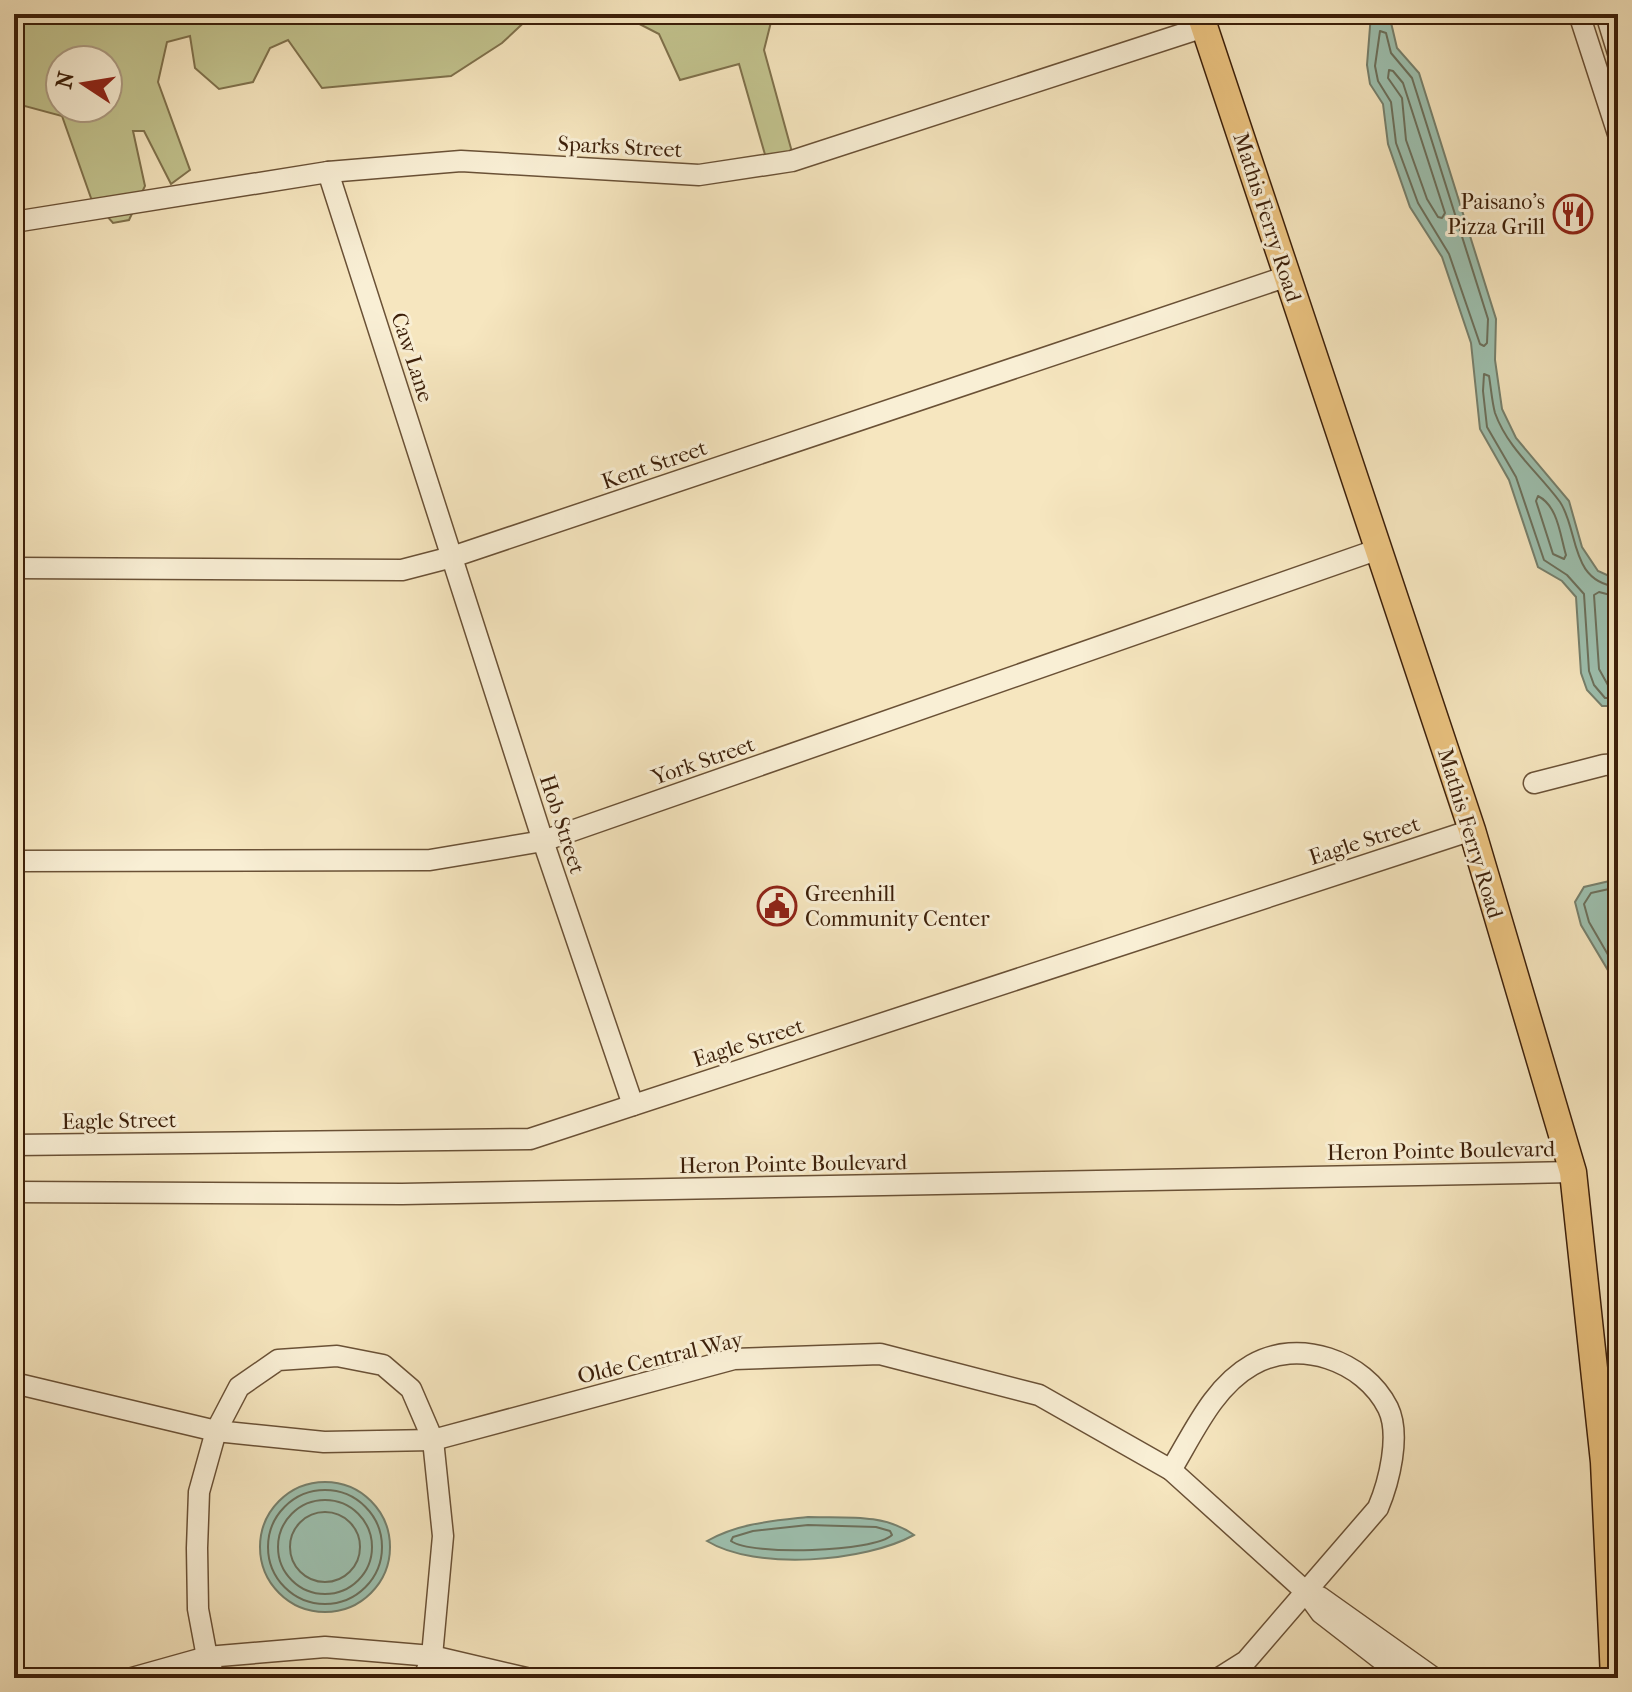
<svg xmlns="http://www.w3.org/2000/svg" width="1632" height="1692" font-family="'IM FELL French Canon',serif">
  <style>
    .green { fill: #c2c38e; stroke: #7f714c; stroke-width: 2; fill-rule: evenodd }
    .water { fill: #9dc0af; stroke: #76806d; stroke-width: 2 }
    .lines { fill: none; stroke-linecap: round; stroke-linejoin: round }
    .shore { stroke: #6c705c; stroke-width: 2 }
    .minor-casing { stroke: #6a5136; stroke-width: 23 }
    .major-casing { stroke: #3c1f09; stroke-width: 29 }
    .minor { stroke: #f9efd5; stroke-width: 20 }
    .major { stroke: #ebc380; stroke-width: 26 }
    .labels { text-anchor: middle; stroke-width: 6; stroke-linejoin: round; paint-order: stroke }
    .street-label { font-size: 22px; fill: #3c1f09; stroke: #f9efd5 }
    .poi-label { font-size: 22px; fill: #3c1f09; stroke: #f9efd5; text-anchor: end }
  </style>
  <rect width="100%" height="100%" fill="#f6e6bf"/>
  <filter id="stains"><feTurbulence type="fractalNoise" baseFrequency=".0025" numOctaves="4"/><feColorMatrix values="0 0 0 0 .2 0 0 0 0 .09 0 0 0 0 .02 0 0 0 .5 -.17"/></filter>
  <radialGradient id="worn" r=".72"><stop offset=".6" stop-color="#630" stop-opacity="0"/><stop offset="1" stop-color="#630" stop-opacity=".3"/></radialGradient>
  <g class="green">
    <path d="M14 14H533L502 43 451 76 322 88 288 40 270 48 253 82 219 89 195 68 190 36 167 42 158 82 190 170 171 184 144 131H133L145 186 129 220 113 223 91 198 62 116 25 106 14 116ZM60 60H108V108H60Z"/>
    <polygon points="620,14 773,14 764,50 792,152 766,158 739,64 680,80 659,34"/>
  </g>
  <g class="water">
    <polygon points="1371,14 1389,14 1397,48 1419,73 1496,319 1495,360 1502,409 1516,438 1569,501 1582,547 1598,571 1618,580 1618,706 1602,706 1587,690 1581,673 1576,597 1562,581 1538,567 1509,480 1480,429 1471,343 1442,257 1410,207 1388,144 1383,104 1370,84 1367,65"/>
    <polygon points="1618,879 1618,987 1581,925 1575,902 1584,887"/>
    <circle cx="325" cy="1547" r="65"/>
    <path d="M808 1517C844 1518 884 1513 914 1535 865 1562 756 1571 707 1541 739 1523 772 1521 808 1517Z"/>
  </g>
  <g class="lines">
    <g class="shore">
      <polygon points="1380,31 1386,33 1391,53 1412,78 1488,319 1487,343 1484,346 1480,344 1449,254 1418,203 1396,143 1391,102 1378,81 1375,66"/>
      <polygon points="1389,70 1393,71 1403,83 1445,213 1442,218 1438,217 1427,199 1406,140 1402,98 1388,78"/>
      <path d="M1538 496C1558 506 1560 535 1566 555L1564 559 1553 554 1536 501Z"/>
      <path d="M1618 587C1569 582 1579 530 1560 502 1538 472 1508 449 1495 413 1492 402 1491 388 1489 376L1484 374 1483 391 1487 427 1516 477 1544 560 1567 575 1584 594 1589 671 1594 685 1605 698H1618"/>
      <polyline points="1618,597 1599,592 1594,595 1599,669 1609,687 1618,688"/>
      <polyline points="1618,887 1591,893 1584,904 1589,922 1618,972"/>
      <circle cx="325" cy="1547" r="57"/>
      <circle cx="325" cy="1547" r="47"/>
      <circle cx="325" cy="1547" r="35"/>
      <path d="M808 1525 876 1527 890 1531 892 1535C874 1552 751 1556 731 1541L733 1537 753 1531Z"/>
    </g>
    <g class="minor-casing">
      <g id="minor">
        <polyline points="1579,14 1618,134"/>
        <polyline points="1606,14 1618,53"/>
        <polyline points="328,172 543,841 633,1105"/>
        <polyline points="14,222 328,172 461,161 699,175 792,161 1204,27"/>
        <polyline points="14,568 402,570 452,557 1288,276"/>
        <polyline points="1534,783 1604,765 1618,764"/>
        <polyline points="14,861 430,860 543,841 1379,549"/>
        <polyline points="14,1145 530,1139 1472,830"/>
        <polyline points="14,1192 402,1194 1573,1172"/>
        <polyline points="14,1383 216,1431 324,1442 433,1440 734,1359 880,1354 1039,1395 1171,1470 1305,1591 1321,1613 1405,1678"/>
        <path d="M1171 1470C1193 1434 1213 1387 1252 1365 1298 1338 1364 1360 1388 1408 1401 1435 1389 1482 1378 1508L1246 1661 1219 1678"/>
        <polyline points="1320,1597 1434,1678"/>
        <polyline points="132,1678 207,1657 325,1647 432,1656 526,1678"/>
        <polyline points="215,1678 207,1657 198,1609 197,1548 199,1492 216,1431 239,1387 278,1360 337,1356 383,1365 411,1389 433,1440 443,1536 432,1656 424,1678"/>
      </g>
    </g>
    <g class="major-casing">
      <polyline id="major" points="1200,14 1472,830 1573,1172 1604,1462 1614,1678"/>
    </g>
    <use href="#minor" class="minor"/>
    <use href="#major" class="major"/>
  </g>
  <defs>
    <g id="restaurant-ring" transform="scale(2)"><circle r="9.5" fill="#f9efd5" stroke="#8f2418" stroke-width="1.5"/><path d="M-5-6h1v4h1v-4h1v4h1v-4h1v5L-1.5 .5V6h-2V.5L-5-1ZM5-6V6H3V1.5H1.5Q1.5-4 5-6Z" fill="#8f2418"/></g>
    <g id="civic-ring" transform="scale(2)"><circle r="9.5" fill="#f9efd5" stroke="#8f2418" stroke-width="1.5"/><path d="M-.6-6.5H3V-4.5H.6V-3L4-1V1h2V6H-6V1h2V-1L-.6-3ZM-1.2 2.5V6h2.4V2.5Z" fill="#8f2418"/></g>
  </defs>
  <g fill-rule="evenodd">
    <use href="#restaurant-ring" x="1573" y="214"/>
    <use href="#civic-ring" x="777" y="906"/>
  </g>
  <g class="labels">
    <g class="street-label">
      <text transform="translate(620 146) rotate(3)" y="8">Sparks Street</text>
      <text transform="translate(1268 217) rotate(72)" y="8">Mathis Ferry Road</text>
      <text transform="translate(413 357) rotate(72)" y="8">Caw Lane</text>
      <text transform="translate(654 464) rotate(-19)" y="8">Kent Street</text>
      <text transform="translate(703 760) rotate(-19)" y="8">York Street</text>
      <text transform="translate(563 824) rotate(72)" y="8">Hob Street</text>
      <text transform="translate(1471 833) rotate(73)" y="8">Mathis Ferry Road</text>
      <text transform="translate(1364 840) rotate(-18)" y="8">Eagle Street</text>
      <text transform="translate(748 1042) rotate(-18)" y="8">Eagle Street</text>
      <text transform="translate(119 1120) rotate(-1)" y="8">Eagle Street</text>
      <text transform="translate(1441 1150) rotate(-1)" y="8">Heron Pointe Boulevard</text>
      <text transform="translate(793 1163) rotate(-1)" y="8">Heron Pointe Boulevard</text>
      <text transform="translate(660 1357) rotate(-13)" y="8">Olde Central Way</text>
    </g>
    <g class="poi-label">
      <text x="1545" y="209">Paisano's<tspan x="1545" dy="25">Pizza Grill</tspan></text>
      <text x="805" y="901" text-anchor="start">Greenhill<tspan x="805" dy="25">Community Center</tspan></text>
    </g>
  </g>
  <rect width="1632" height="1692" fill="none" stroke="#f6e6bf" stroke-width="48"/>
  <rect x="16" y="16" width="1600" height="1660" fill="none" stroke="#3c1f09" stroke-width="4"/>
  <rect x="24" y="24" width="1584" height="1644" fill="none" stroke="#3c1f09" stroke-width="2"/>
  <g transform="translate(84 84) rotate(282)"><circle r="38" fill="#f9efd5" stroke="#ad9c83" stroke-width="2"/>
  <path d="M0-6L14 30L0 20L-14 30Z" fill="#8f2418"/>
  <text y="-12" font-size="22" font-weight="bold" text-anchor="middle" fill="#3c1f09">N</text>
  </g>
  <rect width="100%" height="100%" filter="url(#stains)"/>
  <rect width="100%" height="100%" fill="url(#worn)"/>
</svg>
